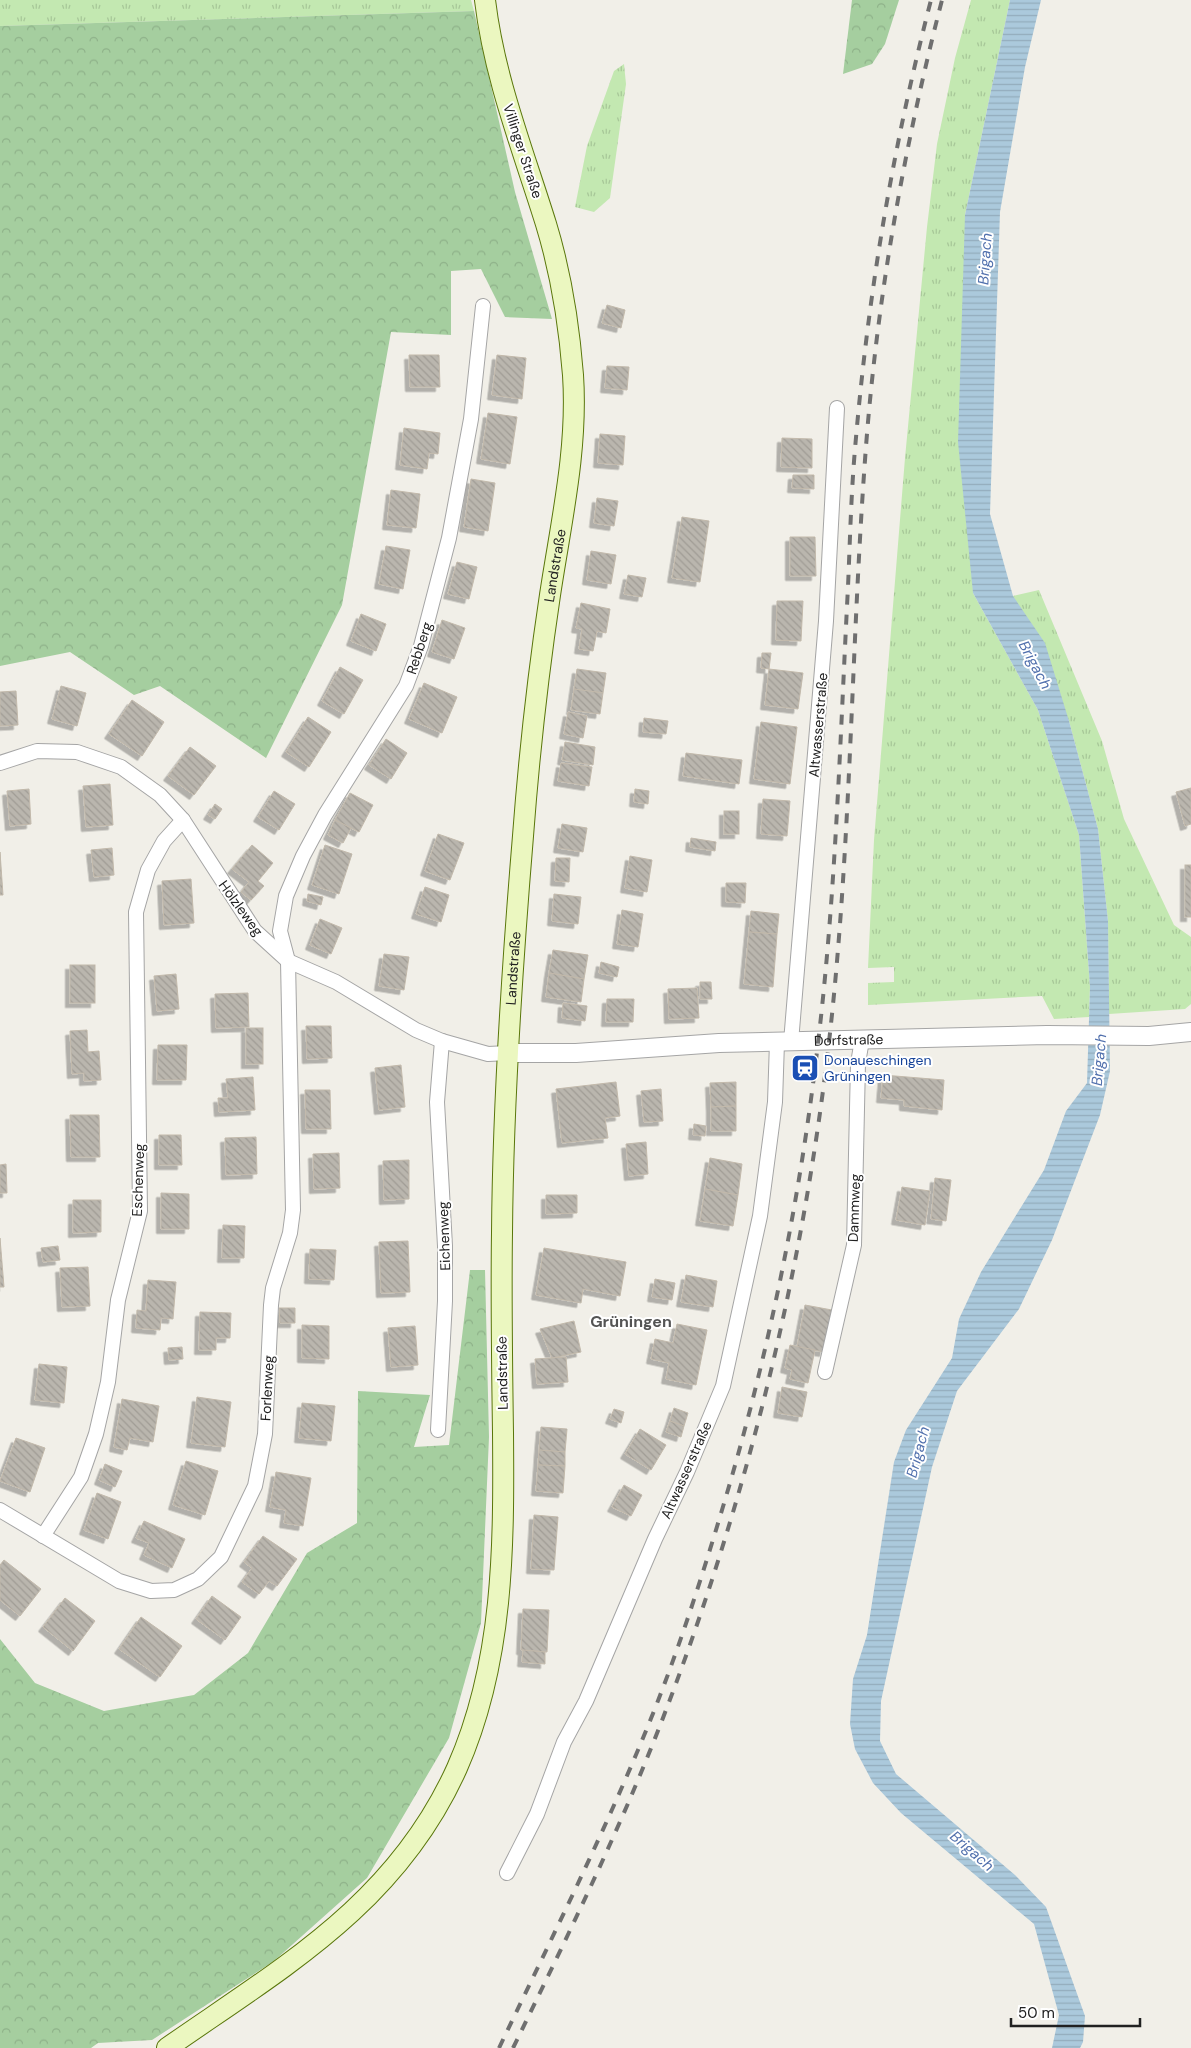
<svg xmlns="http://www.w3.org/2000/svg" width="1191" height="2048" font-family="'DM Sans',sans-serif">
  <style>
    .grass { fill: url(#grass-tufts) }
    .forest { fill: url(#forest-crowns) }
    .water { fill: url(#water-rules) }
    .building { fill: url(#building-back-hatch); stroke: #c2b9ab; filter: url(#shadow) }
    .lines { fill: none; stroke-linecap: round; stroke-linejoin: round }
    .minor-casing { stroke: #a5a5a5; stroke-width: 16 }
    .tertiary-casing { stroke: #a5a5a5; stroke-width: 20 }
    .secondary-casing { stroke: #59760a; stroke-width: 22 }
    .minor { stroke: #fff; stroke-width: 14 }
    .tertiary { stroke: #fff; stroke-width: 18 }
    .secondary { stroke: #ebf7c0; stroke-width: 20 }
    .rail { stroke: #6f6f6f; stroke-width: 4; stroke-dasharray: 10 10; stroke-linecap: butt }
    .labels { text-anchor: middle; stroke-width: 4; stroke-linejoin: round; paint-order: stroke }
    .street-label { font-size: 14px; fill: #212121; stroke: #fff }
    .transit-label { font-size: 14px; fill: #164399; stroke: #fff; text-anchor: start }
    .water-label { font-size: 15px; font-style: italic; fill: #5170ad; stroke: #fff }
    .quarter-label { font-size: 16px; font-weight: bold; fill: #545454; stroke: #fff }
  </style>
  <defs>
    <pattern id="grass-tufts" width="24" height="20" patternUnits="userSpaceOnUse" patternTransform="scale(1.25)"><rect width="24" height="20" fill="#c3e8b1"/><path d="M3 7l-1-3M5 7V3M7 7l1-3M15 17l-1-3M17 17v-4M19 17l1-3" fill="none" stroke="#a7c798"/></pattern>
    <pattern id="forest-crowns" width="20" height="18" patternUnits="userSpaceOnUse" patternTransform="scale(1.25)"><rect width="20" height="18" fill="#a5ce9f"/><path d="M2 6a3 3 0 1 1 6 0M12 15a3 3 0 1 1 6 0" fill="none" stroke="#8eb189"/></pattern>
    <pattern id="water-rules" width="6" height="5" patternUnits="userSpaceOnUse" patternTransform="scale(1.25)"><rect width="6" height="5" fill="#abc9dc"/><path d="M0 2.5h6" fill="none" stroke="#93acbc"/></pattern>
    <pattern id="building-back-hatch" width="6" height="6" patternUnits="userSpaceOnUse" patternTransform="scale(1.25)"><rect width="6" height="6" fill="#bab6ae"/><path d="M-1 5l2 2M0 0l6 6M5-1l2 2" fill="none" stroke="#a09c95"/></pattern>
    <filter id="shadow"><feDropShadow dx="-4.5" dy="4.5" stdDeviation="0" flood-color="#0004"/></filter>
  </defs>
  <rect width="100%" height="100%" fill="#f1efe8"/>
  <g class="grass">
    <polygon points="0,0 471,0 474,11 0,26"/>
    <polygon points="971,0 1010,0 965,215 973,593 1038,710 1079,835 1090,987 1089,1017 1054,1019 1042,996 868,1005 868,983 894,982 894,967 868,968 874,840 905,458 927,227 937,144 955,58"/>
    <polygon points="624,64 626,84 610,198 594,212 575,207 587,146 614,71"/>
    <polygon points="1039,590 1102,741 1124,819 1174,925 1191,937 1191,1004 1185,1009 1109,1014 1108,921 1098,829 1069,721 1013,596"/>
  </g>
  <g class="forest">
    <polygon points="852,0 899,0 885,44 872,64 843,74"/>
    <polygon points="474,11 515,192 552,319 505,317 481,269 451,271 451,335 391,332 342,605 266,758 160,686 134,695 70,652 0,666 0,26"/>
    <polygon points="470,1270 485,1270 489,1437 481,1623 449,1738 367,1878 274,1961 152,2040 98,2043 91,2048 0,2048 0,1639 35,1683 104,1711 194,1695 248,1653 307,1553 357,1523 358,1391 430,1395 414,1447 449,1445"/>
  </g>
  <polygon class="water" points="1010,0 1041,0 1025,67 1000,212 990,514 1013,596 1045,643 1069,721 1098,829 1108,921 1110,1071 1100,1115 1052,1240 1019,1309 957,1391 932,1467 881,1701 880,1741 896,1774 1015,1875 1046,1907 1085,2016 1083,2042 1080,2048 1052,2048 1059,2015 1034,1924 901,1813 873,1783 855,1749 850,1724 853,1679 867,1635 894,1462 906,1430 952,1358 959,1319 981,1272 1044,1170 1066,1111 1087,1083 1090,987 1079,835 1038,710 973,593 958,442 965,215"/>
  <g class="building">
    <polygon points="607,305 625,310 621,328 602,323"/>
    <polygon points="409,355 439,355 440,387 410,387"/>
    <polygon points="497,355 526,358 522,399 492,395"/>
    <polygon points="607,366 629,367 627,390 605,388"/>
    <polygon points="488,413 517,417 510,464 481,459"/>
    <polygon points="404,428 440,433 438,454 429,453 427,469 400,465"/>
    <polygon points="600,434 625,436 623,465 598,463"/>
    <polygon points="782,438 812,439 812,468 781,467"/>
    <polygon points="793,475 814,475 814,489 792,488"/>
    <polygon points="471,479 495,483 488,531 464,527"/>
    <polygon points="391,490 420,494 416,528 387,525"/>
    <polygon points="597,498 618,501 614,526 594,523"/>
    <polygon points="682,517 709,521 700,582 672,578"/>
    <polygon points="790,537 815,537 816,576 790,576"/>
    <polygon points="386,546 410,550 403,589 379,584"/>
    <polygon points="591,551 616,555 611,584 587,580"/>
    <polygon points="457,562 477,567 469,599 448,594"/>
    <polygon points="628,575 646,578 642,597 624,594"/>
    <polygon points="777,601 803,601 801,641 776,640"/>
    <polygon points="581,603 610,609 606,633 597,631 593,651 579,649 582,629 576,628"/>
    <polygon points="361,614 386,624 376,651 351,641"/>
    <polygon points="442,620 465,628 454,659 432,652"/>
    <polygon points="762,653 771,653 769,669 761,668"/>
    <polygon points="340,667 363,680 344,714 322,701"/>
    <polygon points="577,669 606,673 603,693 574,689"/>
    <polygon points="769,669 803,673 798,709 765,705"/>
    <polygon points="424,683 457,697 442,733 409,719"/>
    <polygon points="61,686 86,693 77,726 52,719"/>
    <polygon points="574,689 603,693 600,714 571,710"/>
    <polygon points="16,691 18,725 0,726 0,692"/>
    <polygon points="132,700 164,722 142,756 109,734"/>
    <polygon points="568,712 587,716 583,738 564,734"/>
    <polygon points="308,717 331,732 309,767 286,752"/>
    <polygon points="644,718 668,721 666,734 643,732"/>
    <polygon points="761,722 797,727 790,784 754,779"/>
    <polygon points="386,739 407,753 391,779 369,765"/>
    <polygon points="565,742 595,747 593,765 562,760"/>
    <polygon points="190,747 216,766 194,795 168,776"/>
    <polygon points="686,753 742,760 739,784 683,776"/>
    <polygon points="561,763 592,767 589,786 558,781"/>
    <polygon points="110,784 113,825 86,827 83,786"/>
    <polygon points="1191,788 1191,824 1185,826 1176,792"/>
    <polygon points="29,789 31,824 10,826 7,791"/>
    <polygon points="635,789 649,791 648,804 634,802"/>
    <polygon points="274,791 295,804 279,830 258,817"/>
    <polygon points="350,793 373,805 359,832 335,820"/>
    <polygon points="763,799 790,801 787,836 761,834"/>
    <polygon points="215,804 222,809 215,819 208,815"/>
    <rect x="724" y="811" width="15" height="23"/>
    <polygon points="335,820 351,828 343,843 328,835"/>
    <polygon points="562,824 587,828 583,852 558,848"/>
    <polygon points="438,834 464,843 450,880 425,871"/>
    <polygon points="691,838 716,842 715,851 690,847"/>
    <polygon points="252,845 273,863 258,881 264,886 251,900 241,892 249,882 232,869"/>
    <polygon points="325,845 352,854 339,894 312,885"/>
    <polygon points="112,848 114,875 94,877 91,850"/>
    <polygon points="0,852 3,895 0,895"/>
    <polygon points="630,856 652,860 647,892 625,888"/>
    <polygon points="556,858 570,858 569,882 555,881"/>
    <rect x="1185" y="865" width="6" height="52"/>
    <polygon points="191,879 194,923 164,925 162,881"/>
    <polygon points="726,883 746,883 745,903 726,902"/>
    <polygon points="425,887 449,895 441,922 416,914"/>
    <polygon points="308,894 323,897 321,905 307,901"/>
    <polygon points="554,894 581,897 578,924 552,921"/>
    <polygon points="622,910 643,914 638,947 617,944"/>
    <polygon points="751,911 779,914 777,934 749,932"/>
    <polygon points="320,919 342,928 331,954 310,945"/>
    <polygon points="749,932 777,934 773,987 744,984"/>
    <polygon points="553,950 588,955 584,979 549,973"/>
    <polygon points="384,954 409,957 404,990 379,986"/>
    <polygon points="601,962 619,967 617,977 599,973"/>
    <rect x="70" y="965" width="25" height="38"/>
    <polygon points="549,973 584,979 581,1002 546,997"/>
    <polygon points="176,974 179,1009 157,1011 154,976"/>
    <polygon points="700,982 711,982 712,999 700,999"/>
    <polygon points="697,988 699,1018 669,1019 668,989"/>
    <polygon points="248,993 249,1027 216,1028 215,994"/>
    <polygon points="607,999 634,999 633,1022 606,1022"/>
    <polygon points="563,1003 587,1006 585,1021 562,1018"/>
    <polygon points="306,1026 331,1026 332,1058 307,1059"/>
    <rect x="246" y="1028" width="17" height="36"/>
    <polygon points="87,1030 88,1052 99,1051 101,1080 84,1081 84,1073 72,1074 70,1031"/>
    <polygon points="158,1045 187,1045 186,1080 157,1080"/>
    <polygon points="401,1065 405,1107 379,1110 375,1068"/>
    <polygon points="883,1075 944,1080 942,1110 904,1106 904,1100 881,1098"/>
    <polygon points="253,1077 255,1110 219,1112 218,1098 228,1098 226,1079"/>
    <polygon points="616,1082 620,1116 605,1118 608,1138 562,1143 556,1089"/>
    <polygon points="736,1082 736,1106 711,1107 710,1083"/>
    <polygon points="661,1089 663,1121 644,1122 641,1091"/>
    <polygon points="305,1090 330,1090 331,1129 306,1129"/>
    <polygon points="736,1106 736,1131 711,1131 711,1107"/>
    <polygon points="70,1115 99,1115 100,1157 71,1157"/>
    <polygon points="694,1124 706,1126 705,1136 693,1135"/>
    <polygon points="159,1135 181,1135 182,1165 159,1165"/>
    <polygon points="256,1137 257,1174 226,1175 225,1138"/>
    <polygon points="646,1142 648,1174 629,1176 626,1144"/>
    <polygon points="339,1153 340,1188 314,1189 313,1154"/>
    <polygon points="710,1158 742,1164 738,1195 705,1189"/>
    <polygon points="409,1160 409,1199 384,1200 383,1161"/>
    <polygon points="6,1164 7,1193 0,1193 0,1165"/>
    <polygon points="935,1178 951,1180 946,1221 931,1219"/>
    <polygon points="902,1187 930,1191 925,1225 896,1220"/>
    <polygon points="705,1189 738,1195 733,1226 700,1221"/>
    <polygon points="161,1193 189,1194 189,1229 161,1229"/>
    <polygon points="546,1195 577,1195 577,1213 546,1214"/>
    <polygon points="73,1200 101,1200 101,1232 73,1233"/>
    <polygon points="223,1225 245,1226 244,1258 222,1258"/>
    <polygon points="0,1238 4,1287 0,1287"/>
    <polygon points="408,1241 410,1292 381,1293 379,1242"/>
    <polygon points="58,1246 60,1260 43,1262 41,1248"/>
    <polygon points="544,1248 626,1262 620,1296 583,1289 581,1303 536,1295"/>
    <polygon points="310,1249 336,1250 334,1280 309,1279"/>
    <polygon points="88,1267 90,1306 62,1307 60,1268"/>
    <polygon points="686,1275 717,1281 713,1307 681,1302"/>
    <polygon points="655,1279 675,1283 672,1300 652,1297"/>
    <polygon points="148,1280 176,1282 173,1319 161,1318 160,1330 136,1328 137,1310 146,1311"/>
    <polygon points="805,1305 832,1310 824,1352 797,1347"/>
    <polygon points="279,1308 295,1308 295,1323 280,1323"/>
    <polygon points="200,1312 231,1313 230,1338 216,1338 216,1350 199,1350"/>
    <polygon points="574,1321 581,1352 552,1358 540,1329"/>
    <polygon points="677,1324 707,1330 696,1385 666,1379 669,1363 651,1359 655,1339 673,1343"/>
    <polygon points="302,1325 329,1326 329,1359 302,1358"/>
    <polygon points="415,1326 418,1365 391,1367 388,1328"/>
    <polygon points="790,1345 815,1350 808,1383 790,1379 792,1370 785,1368"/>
    <polygon points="182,1347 183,1359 169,1360 168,1348"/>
    <polygon points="566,1357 568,1382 537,1384 535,1359"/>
    <polygon points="39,1364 67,1367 64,1403 35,1400"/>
    <polygon points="782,1387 807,1392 802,1417 778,1413"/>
    <polygon points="197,1397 231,1402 225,1447 191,1443"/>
    <polygon points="122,1399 159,1406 153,1442 130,1438 127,1450 114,1447"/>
    <polygon points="302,1403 335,1406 331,1441 299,1438"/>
    <polygon points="674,1408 688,1413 684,1426 670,1421"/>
    <polygon points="614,1409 624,1412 621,1423 610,1419"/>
    <polygon points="670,1421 684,1426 681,1437 666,1432"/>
    <polygon points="541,1427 567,1429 565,1452 539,1450"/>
    <polygon points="640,1429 666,1445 651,1470 625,1454"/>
    <polygon points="16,1438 45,1448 30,1492 0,1481"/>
    <polygon points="539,1450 565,1452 565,1466 538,1465"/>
    <polygon points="186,1461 218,1471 205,1515 173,1505"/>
    <polygon points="105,1464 122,1471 115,1487 99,1480"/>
    <polygon points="538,1465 565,1466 563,1493 536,1491"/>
    <polygon points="276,1472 311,1478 303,1526 284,1523 286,1510 270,1507"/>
    <polygon points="624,1485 642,1495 631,1516 612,1507"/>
    <polygon points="97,1493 121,1502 108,1539 84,1530"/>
    <polygon points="534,1515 558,1517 554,1570 531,1569"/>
    <polygon points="144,1521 185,1539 172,1568 144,1555 149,1543 136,1538"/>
    <polygon points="263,1536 297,1559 277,1586 269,1581 259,1594 242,1582 252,1568 244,1562"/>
    <polygon points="4,1560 41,1589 20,1616 0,1600 0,1565"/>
    <polygon points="212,1596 241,1617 225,1640 196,1619"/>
    <polygon points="65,1598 95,1621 73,1651 43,1627"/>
    <polygon points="523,1609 549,1610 547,1652 521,1650"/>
    <polygon points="141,1617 182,1646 160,1677 119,1649"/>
    <polygon points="523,1650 545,1652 545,1664 522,1662"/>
  </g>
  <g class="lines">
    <g class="minor-casing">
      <g id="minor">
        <polyline points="0,763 37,751 77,752 121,767 160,795 183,820 255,931 288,961 336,982 416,1030 442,1041 488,1054 508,1053"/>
        <polyline points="791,1042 826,621 837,408"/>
        <polyline points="825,1372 854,1245 858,1063 862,1040"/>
        <polyline points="438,1430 445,1301 445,1246 437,1102 442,1041"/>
        <polyline points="0,1510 119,1581 151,1591 174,1590 198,1579 221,1557 255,1486 265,1434 271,1305 273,1288 290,1233 293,1210 288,961 280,931 286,896 303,856 325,815 406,686 421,646 449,538 471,419 483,306"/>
        <polyline points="43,1536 81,1477 96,1434 108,1382 118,1300 140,1211 136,912 148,870 164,841 183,820"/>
        <polyline points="507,1873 537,1814 564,1742 586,1701 655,1539 687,1472 723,1386 760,1216 775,1102 777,1042"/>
      </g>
    </g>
    <g class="tertiary-casing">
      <g id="tertiary">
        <path id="s1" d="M508 1053H576L719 1043 1047 1035 1149 1036 1191 1032"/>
      </g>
    </g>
    <g class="secondary-casing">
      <g id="secondary">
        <path id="s2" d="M167 2048C283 1967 396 1904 457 1768 504 1662 504 1546 503 1432 502 1366 501 1300 502 1233 503 1101 512 968 523 836 529 756 538 675 550 595 561 522 578 449 573 375 569 324 561 273 546 224 523 150 494 77 485 0"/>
      </g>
    </g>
    <use href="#minor" class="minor"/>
    <use href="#tertiary" class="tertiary"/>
    <use href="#secondary" class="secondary"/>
    <g class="rail">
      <path d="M499 2048C552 1937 608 1826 654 1711 680 1645 702 1577 722 1510 768 1357 800 1201 818 1043 836 892 840 739 848 587 850 541 851 495 855 449 868 295 892 150 931 0"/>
      <path d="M513 2048C567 1937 622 1826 666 1710 748 1495 803 1270 829 1042 851 849 851 653 865 460 876 304 903 151 942 0"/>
    </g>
  </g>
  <defs>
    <g id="station-square" transform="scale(1.4375)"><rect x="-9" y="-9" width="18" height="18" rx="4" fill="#1a4fb4" stroke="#fff"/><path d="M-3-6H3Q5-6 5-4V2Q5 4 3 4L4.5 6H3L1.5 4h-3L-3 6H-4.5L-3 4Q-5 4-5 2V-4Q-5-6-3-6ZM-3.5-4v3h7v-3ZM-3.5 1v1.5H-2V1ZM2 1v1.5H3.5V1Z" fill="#fff"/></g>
  </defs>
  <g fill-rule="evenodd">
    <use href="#station-square" x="805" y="1068"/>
  </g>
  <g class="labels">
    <g class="street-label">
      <text transform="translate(523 151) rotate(72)" y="5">Villinger Straße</text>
      <text dy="5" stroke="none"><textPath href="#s2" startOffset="1620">Landstraße</textPath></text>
      <text transform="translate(419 648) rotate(-72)" y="5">Rebberg</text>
      <text transform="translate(818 725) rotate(-85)" y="5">Altwasserstraße</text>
      <text transform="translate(241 908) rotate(54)" y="5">Hölzleweg</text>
      <text dy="5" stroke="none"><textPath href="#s2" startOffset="1215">Landstraße</textPath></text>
      <text dy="5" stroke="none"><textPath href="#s1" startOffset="341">Dorfstraße</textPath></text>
      <text transform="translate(138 1180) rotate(-88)" y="5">Eschenweg</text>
      <text transform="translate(854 1208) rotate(-88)" y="5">Dammweg</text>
      <text transform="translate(444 1236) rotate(-92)" y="5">Eichenweg</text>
      <text transform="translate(502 1373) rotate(-91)" y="5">Landstraße</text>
      <text transform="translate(267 1388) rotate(-87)" y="5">Forlenweg</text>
      <text transform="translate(686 1470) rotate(-66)" y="5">Altwasserstraße</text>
    </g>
    <g class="transit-label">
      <text x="824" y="1065">Donaueschingen<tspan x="824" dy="16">Grüningen</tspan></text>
    </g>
    <g class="water-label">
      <text transform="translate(985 259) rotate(-86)" y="5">Brigach</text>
      <text transform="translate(1035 665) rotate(62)" y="5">Brigach</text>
      <text transform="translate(1099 1060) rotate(-85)" y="5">Brigach</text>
      <text transform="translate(918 1452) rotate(-75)" y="5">Brigach</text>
      <text transform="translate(972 1851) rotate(41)" y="5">Brigach</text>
    </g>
    <g class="quarter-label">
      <text x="631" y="1327">Grüningen</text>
    </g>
  </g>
  <path d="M1011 2018v8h129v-8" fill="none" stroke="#212121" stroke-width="2.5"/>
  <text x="1018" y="2018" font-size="15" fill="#212121" stroke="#ffffff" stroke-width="4" paint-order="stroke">50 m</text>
</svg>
